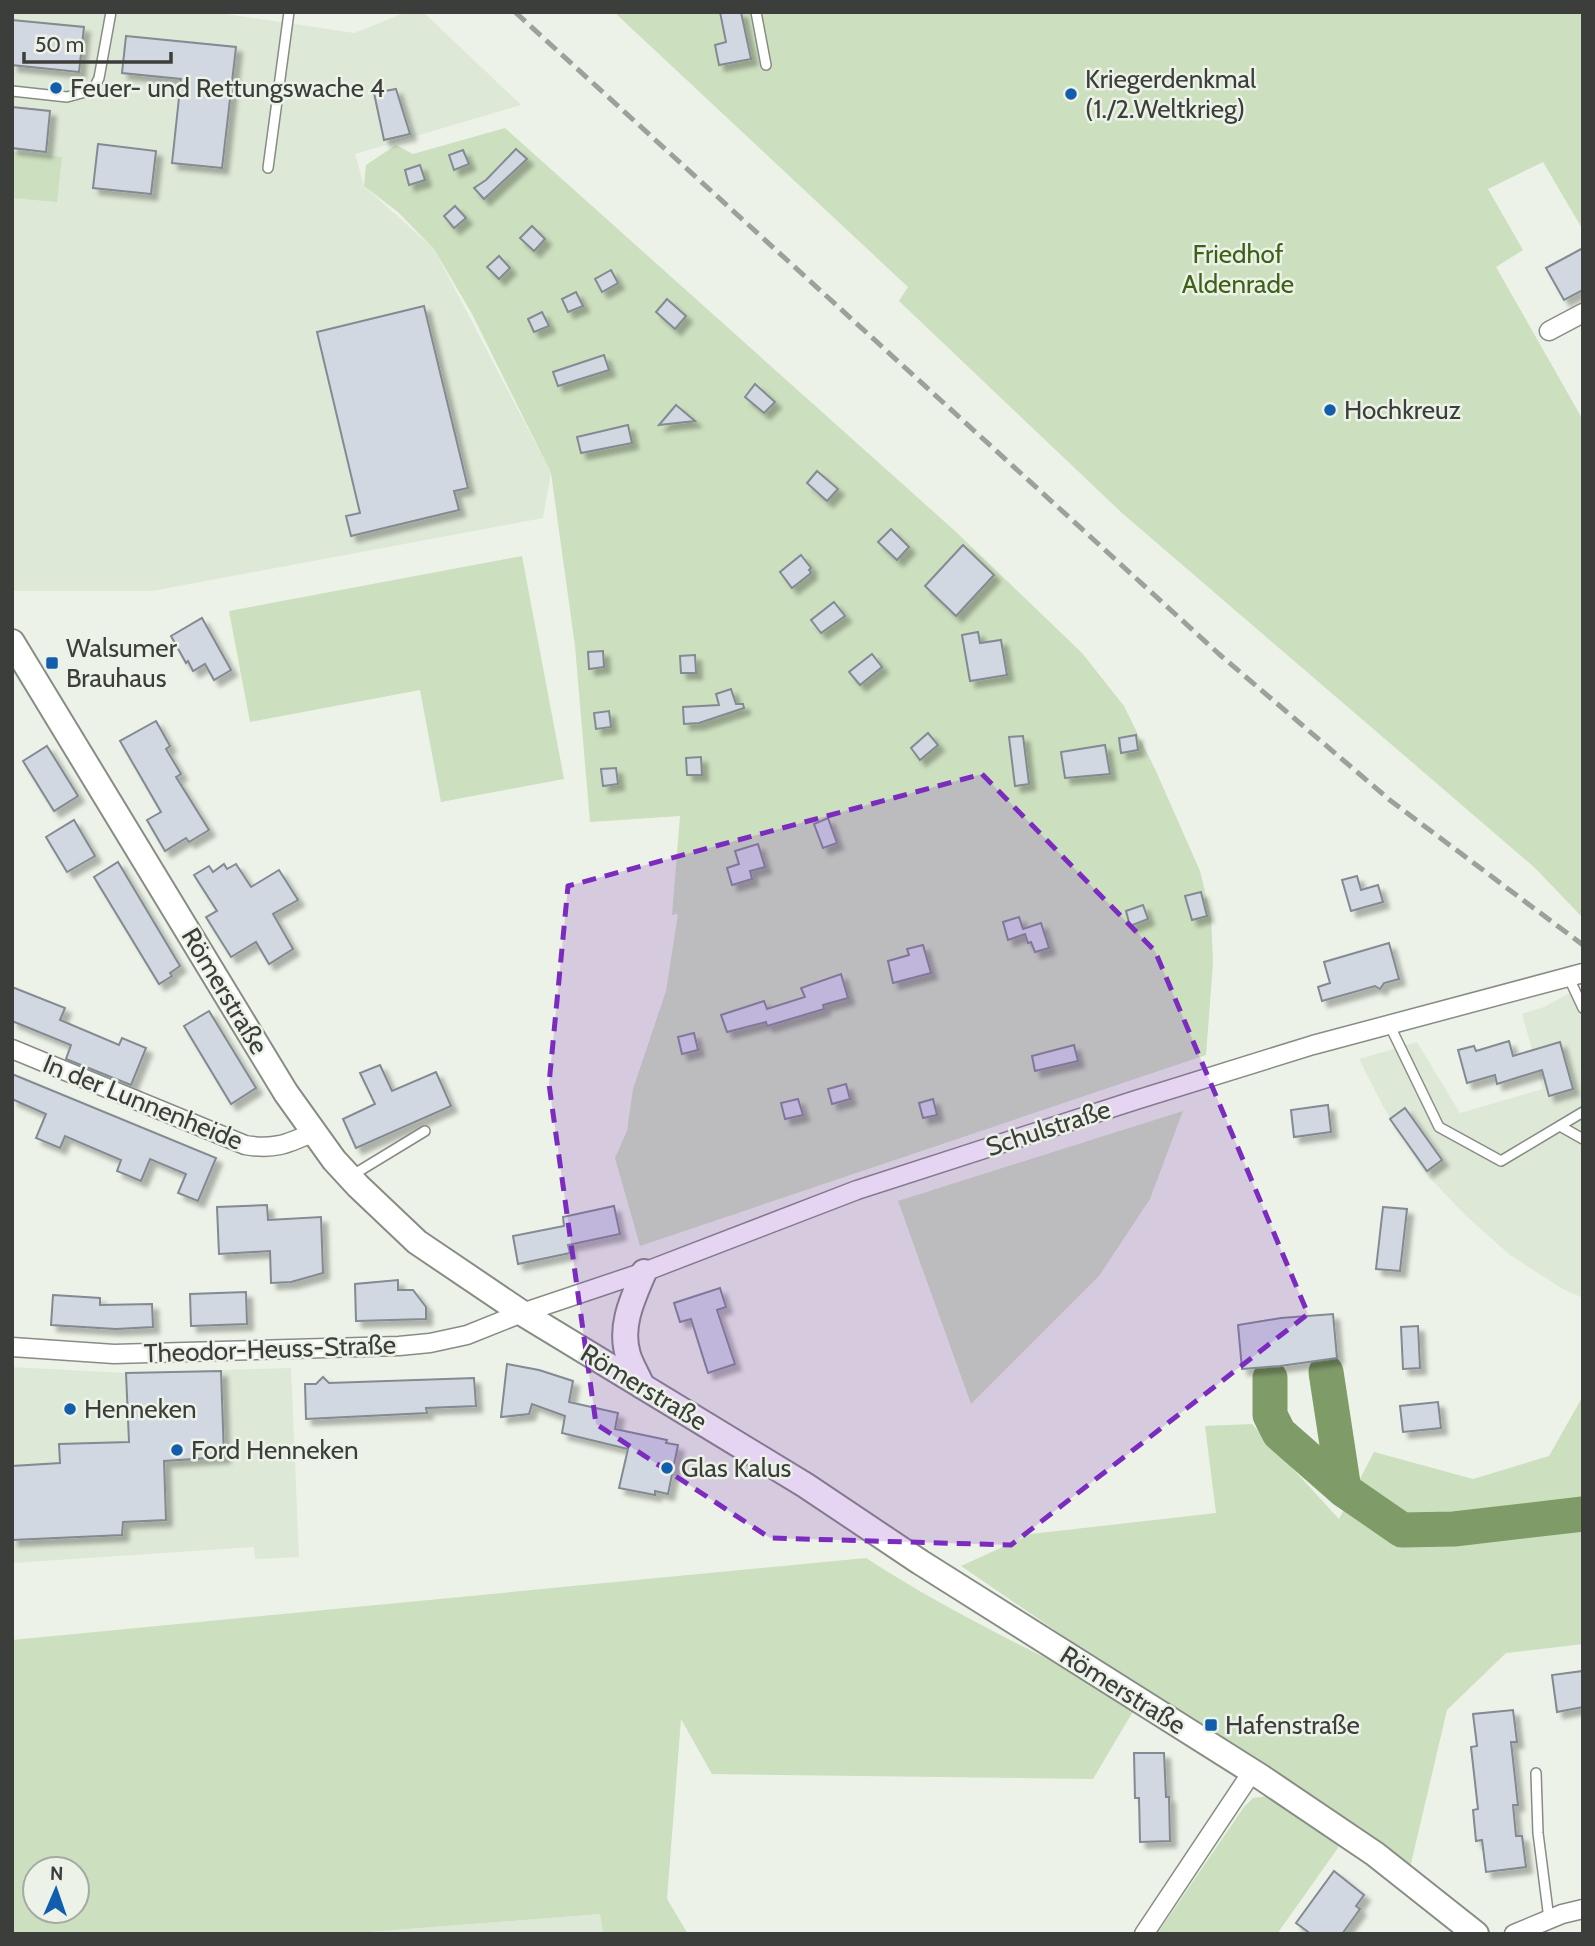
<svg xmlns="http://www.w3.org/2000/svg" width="1595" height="1946" font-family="Cabin,sans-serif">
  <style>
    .built { fill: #dee8d7 }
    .green { fill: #ccdfbe; fill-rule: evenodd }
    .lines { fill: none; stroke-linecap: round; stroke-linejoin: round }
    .river { stroke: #7f9b68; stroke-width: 35 }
    .building { fill: #d1d8e1; stroke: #838a92; stroke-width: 2; filter: url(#shadow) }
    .lane-casing { stroke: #878d84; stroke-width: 12 }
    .street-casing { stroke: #878d84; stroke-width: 21 }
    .secondary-casing { stroke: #878d84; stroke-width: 28 }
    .lane { stroke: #fff; stroke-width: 9 }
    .street { stroke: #fff; stroke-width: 18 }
    .secondary { stroke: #fff; stroke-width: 24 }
    .rail { stroke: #9ca199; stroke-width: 5; stroke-dasharray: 14 7; stroke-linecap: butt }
    .marked { fill: #7b2cbf; fill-opacity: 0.2; stroke: #7b2cbf; stroke-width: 5; stroke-dasharray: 14 9; stroke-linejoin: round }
    .poi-dot { fill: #135dad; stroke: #ecf2e7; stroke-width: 2.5 }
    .labels { text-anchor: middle; stroke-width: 5; stroke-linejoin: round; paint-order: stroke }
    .poi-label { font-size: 26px; fill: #3b3e3a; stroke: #ecf2e7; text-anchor: start }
    .park-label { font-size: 26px; fill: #3e6118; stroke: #ecf2e7 }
    .street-label { font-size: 26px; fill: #3b3e3a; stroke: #ecf2e7 }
  </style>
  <defs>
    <filter id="shadow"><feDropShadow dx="6" dy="6" stdDeviation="2" flood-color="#0004"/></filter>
  </defs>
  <rect width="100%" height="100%" fill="#ecf2e7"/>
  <g class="built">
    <polygon points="12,12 213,12 354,33 407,12 423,12 521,105 355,154 364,186 434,249 551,473 543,518 152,591 12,591"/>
    <polygon points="1583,986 1583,1298 1563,1289 1510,1255 1465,1215 1426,1174 1384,1108 1359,1059 1417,1042 1460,1113 1543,1089 1522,1014 1544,1007"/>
    <polygon points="12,1367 125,1373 291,1368 299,1557 255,1559 254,1547 12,1563"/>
    <polygon points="600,1914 603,1934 344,1934"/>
  </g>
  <g class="green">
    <polygon points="614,12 1583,12 1583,230 1543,162 1488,189 1523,250 1496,267 1583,420 1583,918 1534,867 1122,513 899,301 908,287"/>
    <polygon points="505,128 955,531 1082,653 1124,706 1155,769 1200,871 1211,916 1213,963 1206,1055 640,1246 615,1158 627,1131 633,1089 666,991 678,914 672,915 680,816 590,822 575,646 551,473 472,314 434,249 398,212 364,186 366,165 396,145 413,154"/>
    <polygon points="12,152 62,157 57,202 12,198"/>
    <polygon points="522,556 564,779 441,802 420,690 250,722 229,611"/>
    <polygon points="1183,1111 1150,1199 1099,1276 971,1404 898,1201"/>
    <polygon points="1583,1396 1583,1644 1506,1653 1447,1710 1409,1872 961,1566 1031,1534 1216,1513 1205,1426 1252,1424 1339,1519 1374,1452 1473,1479 1549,1456"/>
    <path d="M866 1558C952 1614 1046 1658 1138 1703L1093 1779 712 1774 681 1719 667 1899 688 1934H603L600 1914 344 1934H12V1640ZM35 1869H77V1911H35Z"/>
    <polygon points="1268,1796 1340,1845 1277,1934 1157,1934 1244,1807 1253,1798"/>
  </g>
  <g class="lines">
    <g class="river">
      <polyline points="1326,1372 1344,1490"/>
      <polyline points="1270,1378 1270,1415 1279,1433 1344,1490 1402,1530 1454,1529 1583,1514"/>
    </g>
  </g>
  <g class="building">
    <polygon points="720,12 741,12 751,59 719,65 715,45 726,42"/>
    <polygon points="12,20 84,27 79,72 12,65"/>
    <polygon points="126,36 236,47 222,168 172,163 181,79 122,73"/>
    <polygon points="396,89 410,134 384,140 374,93"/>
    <polygon points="12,107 50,111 46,152 12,148"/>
    <polygon points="98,144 156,151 151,194 93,188"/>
    <polygon points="516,149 527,159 484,199 474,188 486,180"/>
    <polygon points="463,150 469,164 454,170 449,155"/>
    <polygon points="420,165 425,180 409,185 405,170"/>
    <polygon points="455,206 466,218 454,228 444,216"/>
    <polygon points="532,226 545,239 534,251 520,238"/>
    <polygon points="1583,248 1583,290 1564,300 1546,268"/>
    <polygon points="499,256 510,268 499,279 487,267"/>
    <polygon points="611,270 618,283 602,292 595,279"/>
    <polygon points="576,292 583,306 568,312 562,299"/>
    <polygon points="667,299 686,316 675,329 656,312"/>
    <polygon points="424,306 468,488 454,491 459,510 351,536 346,516 360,513 317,332"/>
    <polygon points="542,312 549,326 534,332 528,319"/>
    <polygon points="604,355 609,370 558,386 553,372"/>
    <polygon points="755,384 775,402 764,413 745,397"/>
    <polygon points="676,405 695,421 659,425"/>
    <polygon points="628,425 632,443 581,453 577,437"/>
    <polygon points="817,471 838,489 827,501 807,483"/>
    <polygon points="891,529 909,547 897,560 878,542"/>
    <polygon points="963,545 994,575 956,616 925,586"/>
    <polygon points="801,555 811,568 809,570 811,573 792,588 780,572"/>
    <polygon points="834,602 845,616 821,633 811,620"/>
    <polygon points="202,618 231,670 214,680 205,664 193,671 188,661 186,663 171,636"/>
    <polygon points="978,632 980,643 1001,640 1007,675 970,681 962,635"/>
    <polygon points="603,651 604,667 589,669 588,652"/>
    <polygon points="872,654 882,667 860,685 849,672"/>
    <polygon points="695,655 696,673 681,673 680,656"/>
    <polygon points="731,689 736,704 743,704 744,708 699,723 684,724 683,707 719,705 716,694"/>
    <polygon points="609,711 611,727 596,729 594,713"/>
    <polygon points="156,721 170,746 166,749 181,774 176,777 209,830 189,842 186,838 165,851 147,820 161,812 120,741"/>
    <polygon points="928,733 938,745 920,760 911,748"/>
    <polygon points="1136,735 1138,750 1121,753 1119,738"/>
    <polygon points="1023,736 1029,784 1015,786 1009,737"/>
    <polygon points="1105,745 1110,774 1065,778 1061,752"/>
    <polygon points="47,746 78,796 54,811 23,761"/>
    <polygon points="701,757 702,775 687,775 686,758"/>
    <polygon points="616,768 618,784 603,786 601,769"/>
    <polygon points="828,818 837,843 823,848 814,824"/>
    <polygon points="74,820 95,856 67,872 46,837"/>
    <polygon points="758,844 765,867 750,871 752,879 732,885 727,868 739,864 735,851"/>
    <polygon points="118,862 180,966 170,973 172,976 159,984 94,877"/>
    <polygon points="224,864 227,869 236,864 251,887 279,870 298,900 273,914 293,949 269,964 256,942 231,957 206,917 217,911 194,875 209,866 213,872"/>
    <polygon points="1357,876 1361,890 1378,885 1383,902 1351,911 1342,880"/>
    <polygon points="1201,892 1207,916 1192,920 1185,896"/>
    <polygon points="1143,905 1148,919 1130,926 1126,911"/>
    <polygon points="1019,917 1023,929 1041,923 1049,948 1035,952 1031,942 1028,943 1025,934 1008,940 1003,922"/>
    <polygon points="1389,943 1399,979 1384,983 1380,989 1375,986 1322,1001 1318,987 1330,983 1324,962"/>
    <polygon points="923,945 931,973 893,983 888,961 909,955 907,949"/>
    <polygon points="841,974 848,998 823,1005 824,1009 767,1026 766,1022 727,1032 721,1015 764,1001 767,1009 805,997 801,988"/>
    <polygon points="12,987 65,1008 60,1020 119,1045 122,1038 146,1048 131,1085 66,1059 71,1045 12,1021"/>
    <polygon points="209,1011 256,1088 231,1104 184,1026"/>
    <polygon points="694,1033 698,1050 682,1054 678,1037"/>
    <polygon points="1509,1041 1513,1056 1560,1042 1573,1089 1549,1096 1542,1070 1497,1084 1495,1075 1467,1083 1458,1050 1474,1046 1476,1051"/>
    <polygon points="1074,1045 1078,1061 1035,1071 1032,1056"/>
    <polygon points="380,1065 392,1091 436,1072 451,1106 356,1148 343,1119 375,1104 360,1073"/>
    <polygon points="12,1074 216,1158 198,1201 178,1193 186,1174 150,1159 141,1181 117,1171 121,1160 65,1136 60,1148 36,1138 46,1114 12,1099"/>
    <polygon points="846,1084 850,1099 832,1104 828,1089"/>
    <polygon points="798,1099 803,1115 785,1119 781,1103"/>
    <polygon points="933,1099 937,1115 923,1118 919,1103"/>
    <polygon points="1328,1105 1331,1132 1294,1137 1291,1110"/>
    <polygon points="1405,1108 1442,1160 1427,1171 1390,1119"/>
    <polygon points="267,1205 268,1220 321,1217 323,1273 291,1282 271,1283 270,1251 219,1254 217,1207"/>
    <polygon points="614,1206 620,1234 568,1245 570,1253 518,1264 513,1236 564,1226 563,1217"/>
    <polygon points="1383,1207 1407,1209 1400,1271 1376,1269"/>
    <polygon points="398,1280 398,1290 413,1290 426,1307 426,1319 356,1321 355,1284"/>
    <polygon points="720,1288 726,1307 717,1310 735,1364 708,1373 691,1319 680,1322 674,1303"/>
    <polygon points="246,1292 247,1324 191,1326 190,1294"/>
    <polygon points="53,1295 100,1298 100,1305 152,1304 153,1327 116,1329 51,1325"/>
    <polygon points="1333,1314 1337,1358 1280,1366 1242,1369 1238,1325 1281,1318"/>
    <polygon points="1418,1326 1420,1368 1403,1369 1401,1327"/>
    <polygon points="507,1364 539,1370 573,1381 569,1402 618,1413 615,1429 667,1440 666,1443 678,1445 668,1494 655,1491 655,1495 619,1488 628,1449 562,1433 565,1416 532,1404 529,1414 501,1417"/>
    <polygon points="221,1371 224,1457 164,1461 166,1520 123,1522 122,1535 12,1540 12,1466 60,1463 59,1444 129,1442 126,1373"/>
    <polygon points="323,1377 329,1383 474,1378 476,1406 426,1408 427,1413 306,1419 305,1384 316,1384"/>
    <polygon points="1438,1402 1441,1428 1403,1432 1400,1406"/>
    <polygon points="1583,1671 1583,1707 1557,1712 1552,1675"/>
    <polygon points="1513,1710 1517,1742 1511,1742 1518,1805 1513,1805 1516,1836 1522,1836 1526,1867 1486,1872 1482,1840 1476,1841 1473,1810 1478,1809 1471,1747 1477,1746 1473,1714"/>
    <polygon points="1134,1753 1164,1753 1166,1797 1169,1797 1170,1841 1140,1842 1139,1798 1135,1798"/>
    <polygon points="1334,1871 1364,1895 1356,1906 1360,1909 1342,1934 1311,1934 1296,1923"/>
  </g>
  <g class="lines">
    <g class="lane-casing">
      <g id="lane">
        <polyline points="756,12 766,65"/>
        <polyline points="12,91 67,97 93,90 99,78 111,12"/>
        <polyline points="268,168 289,12"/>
        <polyline points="1568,976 1583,1008"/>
        <polyline points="1389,1024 1439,1127 1501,1161 1583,1112"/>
        <polyline points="1560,1126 1583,1139"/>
        <polyline points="351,1176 425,1131"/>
        <polyline points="1536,1773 1538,1833 1549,1919"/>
      </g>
    </g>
    <g class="street-casing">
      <g id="street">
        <polyline points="1549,331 1583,313"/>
        <path d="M12 1049 245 1145C275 1150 287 1144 314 1132"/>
        <polyline points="12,1347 114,1354 399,1346 430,1343 467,1335 522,1313 644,1272 857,1190 1136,1100 1313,1045 1583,973"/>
        <polyline points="1144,1934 1252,1772"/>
        <polyline points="1514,1934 1562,1914 1583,1909"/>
      </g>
    </g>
    <g class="secondary-casing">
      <g id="secondary">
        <polyline points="12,642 286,1093 334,1160 358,1186 417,1242 522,1313 805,1485 920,1562 1261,1777 1375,1854 1476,1934"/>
        <path d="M642 1386C638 1376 631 1365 628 1355 619 1326 633 1298 644 1272"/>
      </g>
    </g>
    <use href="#lane" class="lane"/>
    <use href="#street" class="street"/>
    <use href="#secondary" class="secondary"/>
    <polyline class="rail" points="515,12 1219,654 1391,801 1583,945"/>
  </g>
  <path class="marked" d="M982 774 1155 951 1308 1314 1011 1545 770 1538 596 1424 549 1084 568 886Z"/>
  <g class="poi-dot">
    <circle cx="56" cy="88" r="7"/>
    <circle cx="1071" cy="94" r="7"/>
    <circle cx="1330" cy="410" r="7"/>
    <rect x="45" y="656" width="14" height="14" rx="3.5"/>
    <circle cx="70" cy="1409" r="7"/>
    <circle cx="177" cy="1450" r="7"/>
    <circle cx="667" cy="1468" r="7"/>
    <rect x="1204" y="1718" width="14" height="14" rx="3.5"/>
  </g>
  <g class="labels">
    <g class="poi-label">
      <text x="1085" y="88">Kriegerdenkmal<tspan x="1085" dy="30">(1./2.Weltkrieg)</tspan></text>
      <text x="70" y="97">Feuer- und Rettungswache 4</text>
      <text x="1344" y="419">Hochkreuz</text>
      <text x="66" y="657">Walsumer<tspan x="66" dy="30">Brauhaus</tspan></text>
      <text x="84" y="1418">Henneken</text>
      <text x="191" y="1459">Ford Henneken</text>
      <text x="681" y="1477">Glas Kalus</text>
      <text x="1225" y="1734">Hafenstraße</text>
    </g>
    <g class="park-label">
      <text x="1238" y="263">Friedhof<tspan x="1238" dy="30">Aldenrade</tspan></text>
    </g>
    <g class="street-label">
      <text transform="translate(225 991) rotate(59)" y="9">Römerstraße</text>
      <text transform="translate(143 1102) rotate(22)" y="9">In der Lunnenheide</text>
      <text transform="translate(1048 1128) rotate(-18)" y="9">Schulstraße</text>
      <text transform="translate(270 1349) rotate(-2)" y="9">Theodor-Heuss-Straße</text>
      <text transform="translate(644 1387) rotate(31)" y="9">Römerstraße</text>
      <text transform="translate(1123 1690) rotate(32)" y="9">Römerstraße</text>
    </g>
  </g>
  <rect width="1595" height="1946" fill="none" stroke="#3b3e3a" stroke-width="28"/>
  <g transform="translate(56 1890) rotate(2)"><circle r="33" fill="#ecf2e7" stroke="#a5aaa2" stroke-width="2"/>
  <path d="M0-5L12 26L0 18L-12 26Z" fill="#135dad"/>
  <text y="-10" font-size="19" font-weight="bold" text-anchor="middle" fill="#3b3e3a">N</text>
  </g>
  <path d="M24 52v10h147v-10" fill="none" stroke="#3b3e3a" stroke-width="3.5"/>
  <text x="35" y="52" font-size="21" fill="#3b3e3a" stroke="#ecf2e7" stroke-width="5" paint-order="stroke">50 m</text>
</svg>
